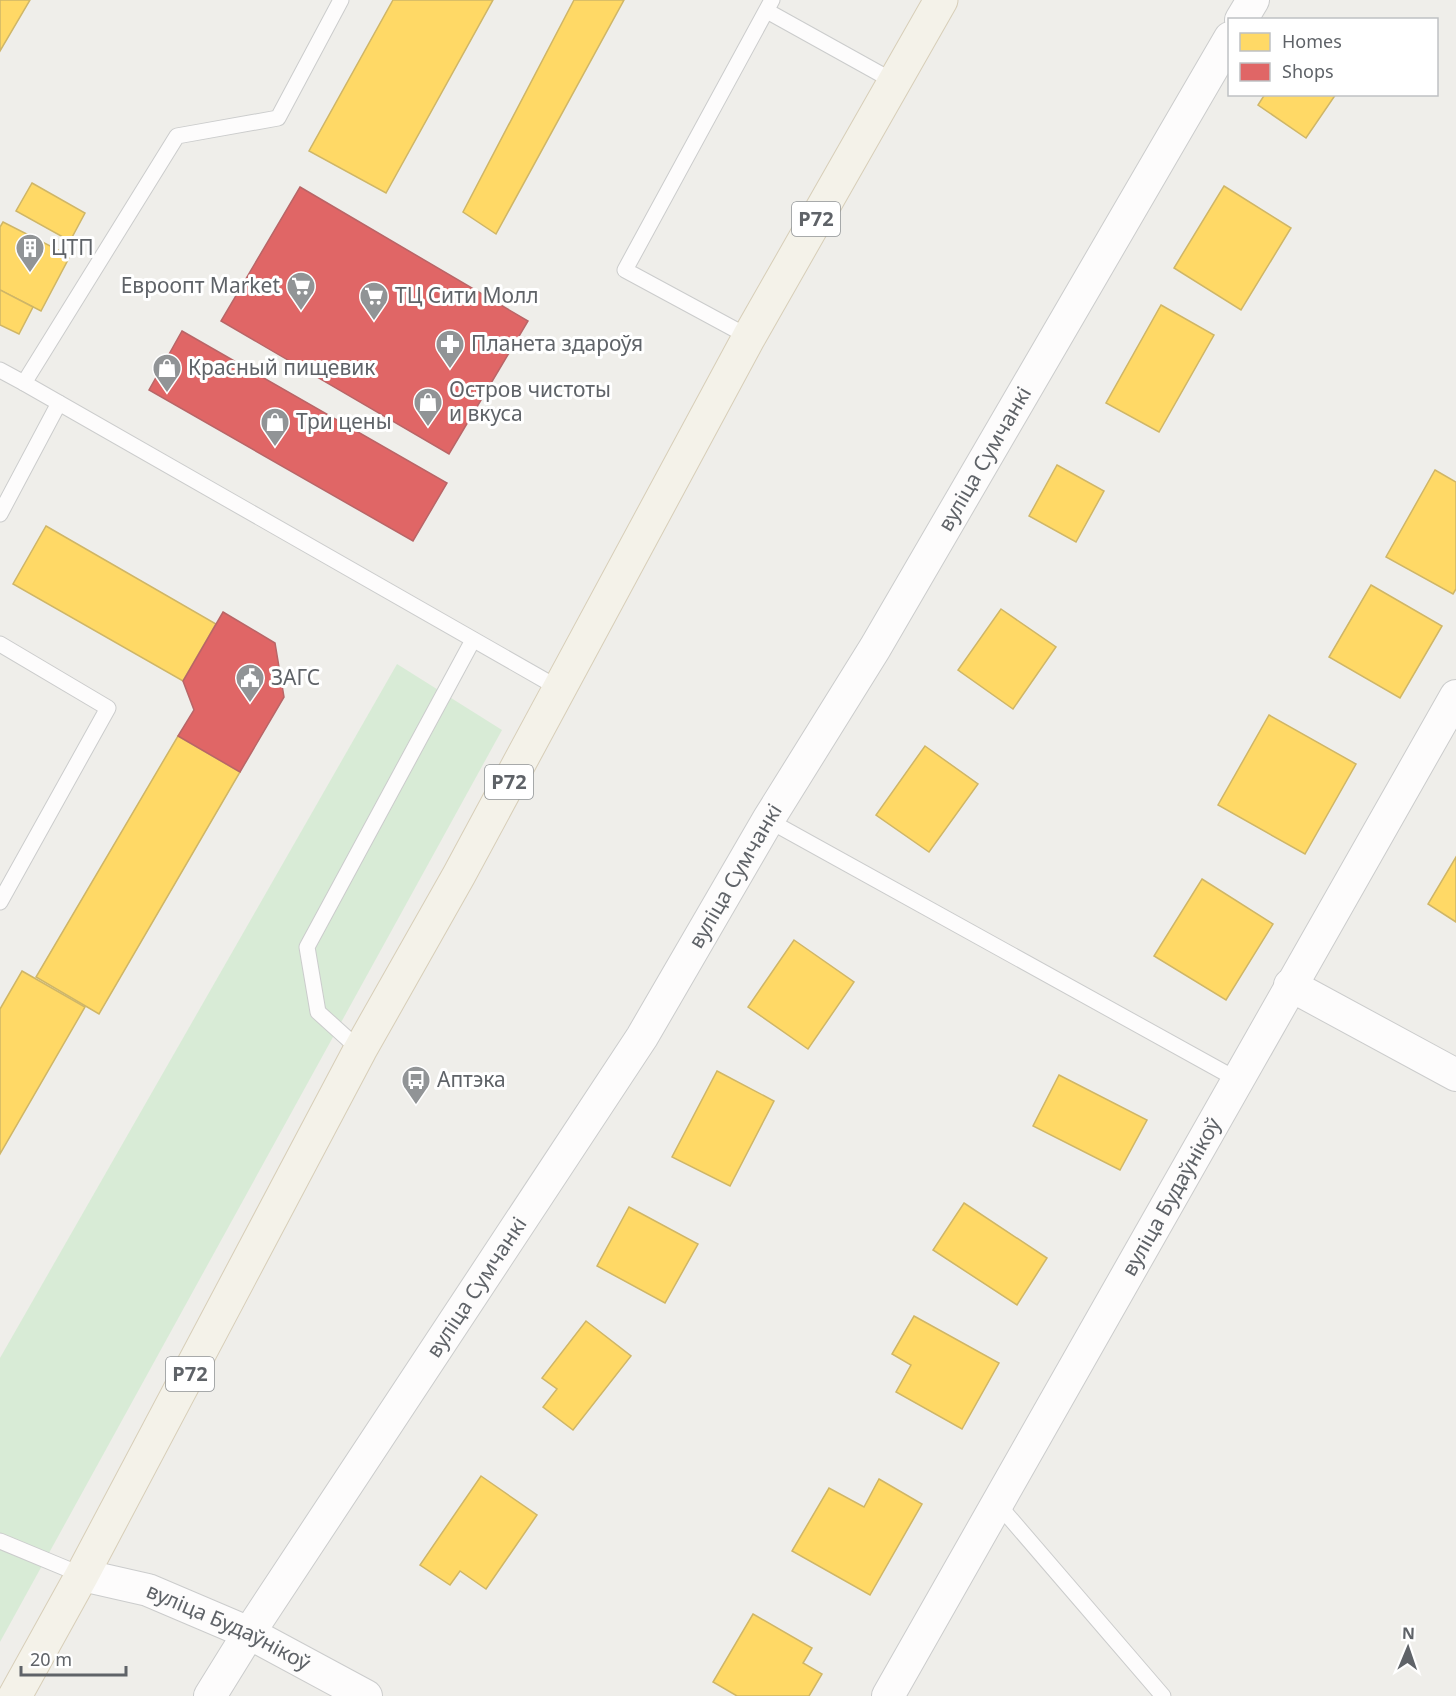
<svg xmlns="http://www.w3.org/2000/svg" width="1456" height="1696" font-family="'Noto Sans',sans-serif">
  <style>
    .green { fill: #d8ebd6 }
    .homes { fill: #ffd966; stroke: #cfb667; stroke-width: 1.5 }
    .shops { fill: #e06666; stroke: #b96567; stroke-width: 1.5 }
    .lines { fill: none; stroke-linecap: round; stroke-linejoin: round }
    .lane-casing { stroke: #cbcccc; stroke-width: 17 }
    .street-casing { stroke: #cbcccc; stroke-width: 34 }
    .primary-casing { stroke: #d7ceb8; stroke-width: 35 }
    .lane { stroke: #fdfcfc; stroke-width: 15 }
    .street { stroke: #fdfcfc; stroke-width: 32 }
    .primary { stroke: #f4f2e9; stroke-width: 33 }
    .labels { text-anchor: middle; stroke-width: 6; stroke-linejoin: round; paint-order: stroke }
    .shield { fill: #fff; stroke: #8f9295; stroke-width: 1.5 }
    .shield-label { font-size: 20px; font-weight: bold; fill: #5f6368 }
    .poi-label { font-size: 21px; fill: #5f6368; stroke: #fff; text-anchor: start }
    .street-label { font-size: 21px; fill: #5f6368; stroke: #fff }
  </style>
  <rect width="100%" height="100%" fill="#efeeea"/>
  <polygon class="green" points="397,664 502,730 0,1642 0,1358"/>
  <g class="homes">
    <polygon points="0,0 30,0 0,51"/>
    <polygon points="393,0 493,0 386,193 309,151"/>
    <polygon points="574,0 624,0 496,234 463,212"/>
    <polygon points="1265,94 1336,94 1306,138 1258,105"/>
    <polygon points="32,183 85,213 70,241 16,211"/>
    <polygon points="1224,186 1291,228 1241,310 1174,268"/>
    <polygon points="3,222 70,256 41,311 0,290 0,227"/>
    <polygon points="0,290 33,307 19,334 0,325"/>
    <polygon points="1161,305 1214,335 1159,432 1106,403"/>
    <polygon points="1057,465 1104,491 1076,542 1029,516"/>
    <polygon points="1435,470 1456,482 1456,589 1453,594 1386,557"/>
    <polygon points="46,526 216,624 183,681 13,584"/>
    <polygon points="1371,585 1442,626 1400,698 1329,657"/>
    <polygon points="1001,609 1056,647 1013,709 958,670"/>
    <polygon points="1269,715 1356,764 1305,854 1218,805"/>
    <polygon points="178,736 240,772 99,1014 36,977"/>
    <polygon points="925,746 978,784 929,852 876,815"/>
    <polygon points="1456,857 1456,922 1428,904"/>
    <polygon points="1202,879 1273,924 1226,1000 1154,956"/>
    <polygon points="794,940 854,982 808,1049 748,1007"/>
    <polygon points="22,971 85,1007 0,1154 0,1009"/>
    <polygon points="717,1071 774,1101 730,1186 672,1157"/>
    <polygon points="1059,1075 1147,1120 1120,1170 1033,1126"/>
    <polygon points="964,1203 1047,1258 1017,1305 933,1250"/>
    <polygon points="629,1207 698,1244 665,1303 597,1266"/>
    <polygon points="914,1316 999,1363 962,1429 896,1392 911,1365 892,1354"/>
    <polygon points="586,1321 631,1356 573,1430 543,1407 557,1389 542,1378"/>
    <polygon points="481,1476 537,1515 486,1589 460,1571 450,1585 420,1565"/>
    <polygon points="879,1479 922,1504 870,1595 792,1551 829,1488 864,1507"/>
    <polygon points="753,1614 812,1648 803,1663 822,1674 809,1696 737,1696 713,1682"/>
  </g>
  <g class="shops">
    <polygon points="300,187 528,321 449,454 221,321"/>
    <polygon points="182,331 447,483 413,541 149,390"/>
    <polygon points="223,612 275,643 284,697 240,772 178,736 194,710 183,681"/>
  </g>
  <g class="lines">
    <g class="lane-casing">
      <g id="lane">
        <polyline points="341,0 278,118 177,136 24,383 560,689"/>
        <polyline points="767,11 893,81"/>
        <polyline points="749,337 625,270 772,0"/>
        <polyline points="0,370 24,383"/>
        <polyline points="0,514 59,403"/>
        <polyline points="0,644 108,708 0,902"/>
        <polyline points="768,820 1236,1079"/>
        <polyline points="360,1050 318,1012 307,947 473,640"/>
        <polyline points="997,1503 1163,1696"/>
        <polyline points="0,1541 82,1575"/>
      </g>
    </g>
    <g class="street-casing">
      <g id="street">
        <polyline points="1241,20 1253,0"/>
        <polyline points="1290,985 1456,1075"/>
        <path id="s1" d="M82 1575 148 1590 249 1633 366 1696"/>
        <path id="s2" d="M210 1696 249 1633 642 1037 768 820 875 648 1230 38"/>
        <path id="s3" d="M888 1696 1456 696"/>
      </g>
    </g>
    <g class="primary-casing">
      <polyline id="primary" points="15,1696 82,1575 360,1050 459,875 749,337 941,0"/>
    </g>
    <use href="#lane" class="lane"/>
    <use href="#street" class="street"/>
    <use href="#primary" class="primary"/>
  </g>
  <defs>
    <g id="building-pin" transform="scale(1.5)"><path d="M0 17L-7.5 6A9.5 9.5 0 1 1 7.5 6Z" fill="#919496" stroke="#fff"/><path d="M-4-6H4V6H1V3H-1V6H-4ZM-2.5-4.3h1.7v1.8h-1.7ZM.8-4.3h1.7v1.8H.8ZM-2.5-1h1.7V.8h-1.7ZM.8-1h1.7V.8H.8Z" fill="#fff"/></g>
    <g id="supermarket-pin" transform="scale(1.5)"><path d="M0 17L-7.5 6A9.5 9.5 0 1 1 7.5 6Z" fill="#919496" stroke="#fff"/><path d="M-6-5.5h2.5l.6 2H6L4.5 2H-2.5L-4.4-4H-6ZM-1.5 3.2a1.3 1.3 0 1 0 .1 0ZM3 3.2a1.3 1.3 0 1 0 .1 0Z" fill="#fff"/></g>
    <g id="pharmacy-pin" transform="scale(1.5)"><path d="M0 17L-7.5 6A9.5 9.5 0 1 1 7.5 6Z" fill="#919496" stroke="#fff"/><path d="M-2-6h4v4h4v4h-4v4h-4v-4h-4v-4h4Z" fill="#fff"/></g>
    <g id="shop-pin" transform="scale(1.5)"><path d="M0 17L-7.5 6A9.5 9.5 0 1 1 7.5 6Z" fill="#919496" stroke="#fff"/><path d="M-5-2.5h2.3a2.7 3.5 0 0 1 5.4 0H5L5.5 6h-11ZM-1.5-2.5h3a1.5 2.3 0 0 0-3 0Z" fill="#fff"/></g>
    <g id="civic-pin" transform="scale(1.5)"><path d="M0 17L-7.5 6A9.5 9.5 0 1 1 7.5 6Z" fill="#919496" stroke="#fff"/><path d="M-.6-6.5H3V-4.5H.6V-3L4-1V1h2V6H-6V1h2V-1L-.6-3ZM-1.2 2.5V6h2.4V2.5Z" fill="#fff"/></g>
    <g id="bus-pin" transform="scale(1.5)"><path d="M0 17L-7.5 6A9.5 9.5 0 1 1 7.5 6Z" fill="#919496" stroke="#fff"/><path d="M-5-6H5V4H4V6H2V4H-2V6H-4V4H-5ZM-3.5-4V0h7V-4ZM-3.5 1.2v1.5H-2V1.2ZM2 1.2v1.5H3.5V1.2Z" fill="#fff"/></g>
  </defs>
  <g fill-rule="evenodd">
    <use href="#building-pin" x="30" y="248"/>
    <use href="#supermarket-pin" x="301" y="286"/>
    <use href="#supermarket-pin" x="374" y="296"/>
    <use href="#pharmacy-pin" x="450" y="344"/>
    <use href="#shop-pin" x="167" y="368"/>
    <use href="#shop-pin" x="428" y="402"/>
    <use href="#shop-pin" x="275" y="422"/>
    <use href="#civic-pin" x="250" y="678"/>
    <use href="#bus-pin" x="416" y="1080"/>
  </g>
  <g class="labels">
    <g class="shield">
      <rect x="792" y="202" width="48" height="34" rx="4.5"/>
      <rect x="485" y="765" width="48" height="34" rx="4.5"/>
      <rect x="166" y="1357" width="48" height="34" rx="4.5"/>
    </g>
    <g class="shield-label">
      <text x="816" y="226">Р72</text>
      <text x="509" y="789">Р72</text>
      <text x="190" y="1381">Р72</text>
    </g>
    <g class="poi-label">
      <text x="51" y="255">ЦТП</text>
      <text x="280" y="293" text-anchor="end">Евроопт Market</text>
      <text x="395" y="303">ТЦ Сити Молл</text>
      <text x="471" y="351">Планета здароўя</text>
      <text x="188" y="375">Красный пищевик</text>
      <text x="449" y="397">Остров чистоты<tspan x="449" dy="24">и вкуса</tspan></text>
      <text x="296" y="429">Три цены</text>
      <text x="271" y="685">ЗАГС</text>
      <text x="437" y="1087">Аптэка</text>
    </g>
    <g class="street-label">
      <text dy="7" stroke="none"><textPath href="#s2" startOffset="1460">вуліца Сумчанкі</textPath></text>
      <text dy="7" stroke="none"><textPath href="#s2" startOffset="974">вуліца Сумчанкі</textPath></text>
      <text dy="7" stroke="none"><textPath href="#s3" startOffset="574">вуліца Будаўнікоў</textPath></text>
      <text dy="7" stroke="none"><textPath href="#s2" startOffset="488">вуліца Сумчанкі</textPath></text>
      <text dy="7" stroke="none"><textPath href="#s1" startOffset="156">вуліца Будаўнікоў</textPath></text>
    </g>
  </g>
  <rect x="1228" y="18" width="210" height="78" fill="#ffffff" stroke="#bfc1c3" stroke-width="1.5"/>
  <rect x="1240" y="33" width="30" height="18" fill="#ffd966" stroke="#bfc1c3" stroke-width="1.5"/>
  <text x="1282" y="48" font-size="18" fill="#5f6368">Homes</text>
  <rect x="1240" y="63" width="30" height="18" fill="#e06666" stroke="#bfc1c3" stroke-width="1.5"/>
  <text x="1282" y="78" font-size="18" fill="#5f6368">Shops</text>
  <g transform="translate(1408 1648) rotate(2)" stroke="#ffffff" stroke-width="4.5" paint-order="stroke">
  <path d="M0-4.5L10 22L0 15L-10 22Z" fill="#5f6368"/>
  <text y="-9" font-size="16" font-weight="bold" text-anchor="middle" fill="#5f6368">N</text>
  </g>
  <path d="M21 1666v9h105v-9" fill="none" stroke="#5f6368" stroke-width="3"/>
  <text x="30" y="1666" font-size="18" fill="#5f6368" stroke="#ffffff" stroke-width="4.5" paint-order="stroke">20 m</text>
</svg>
